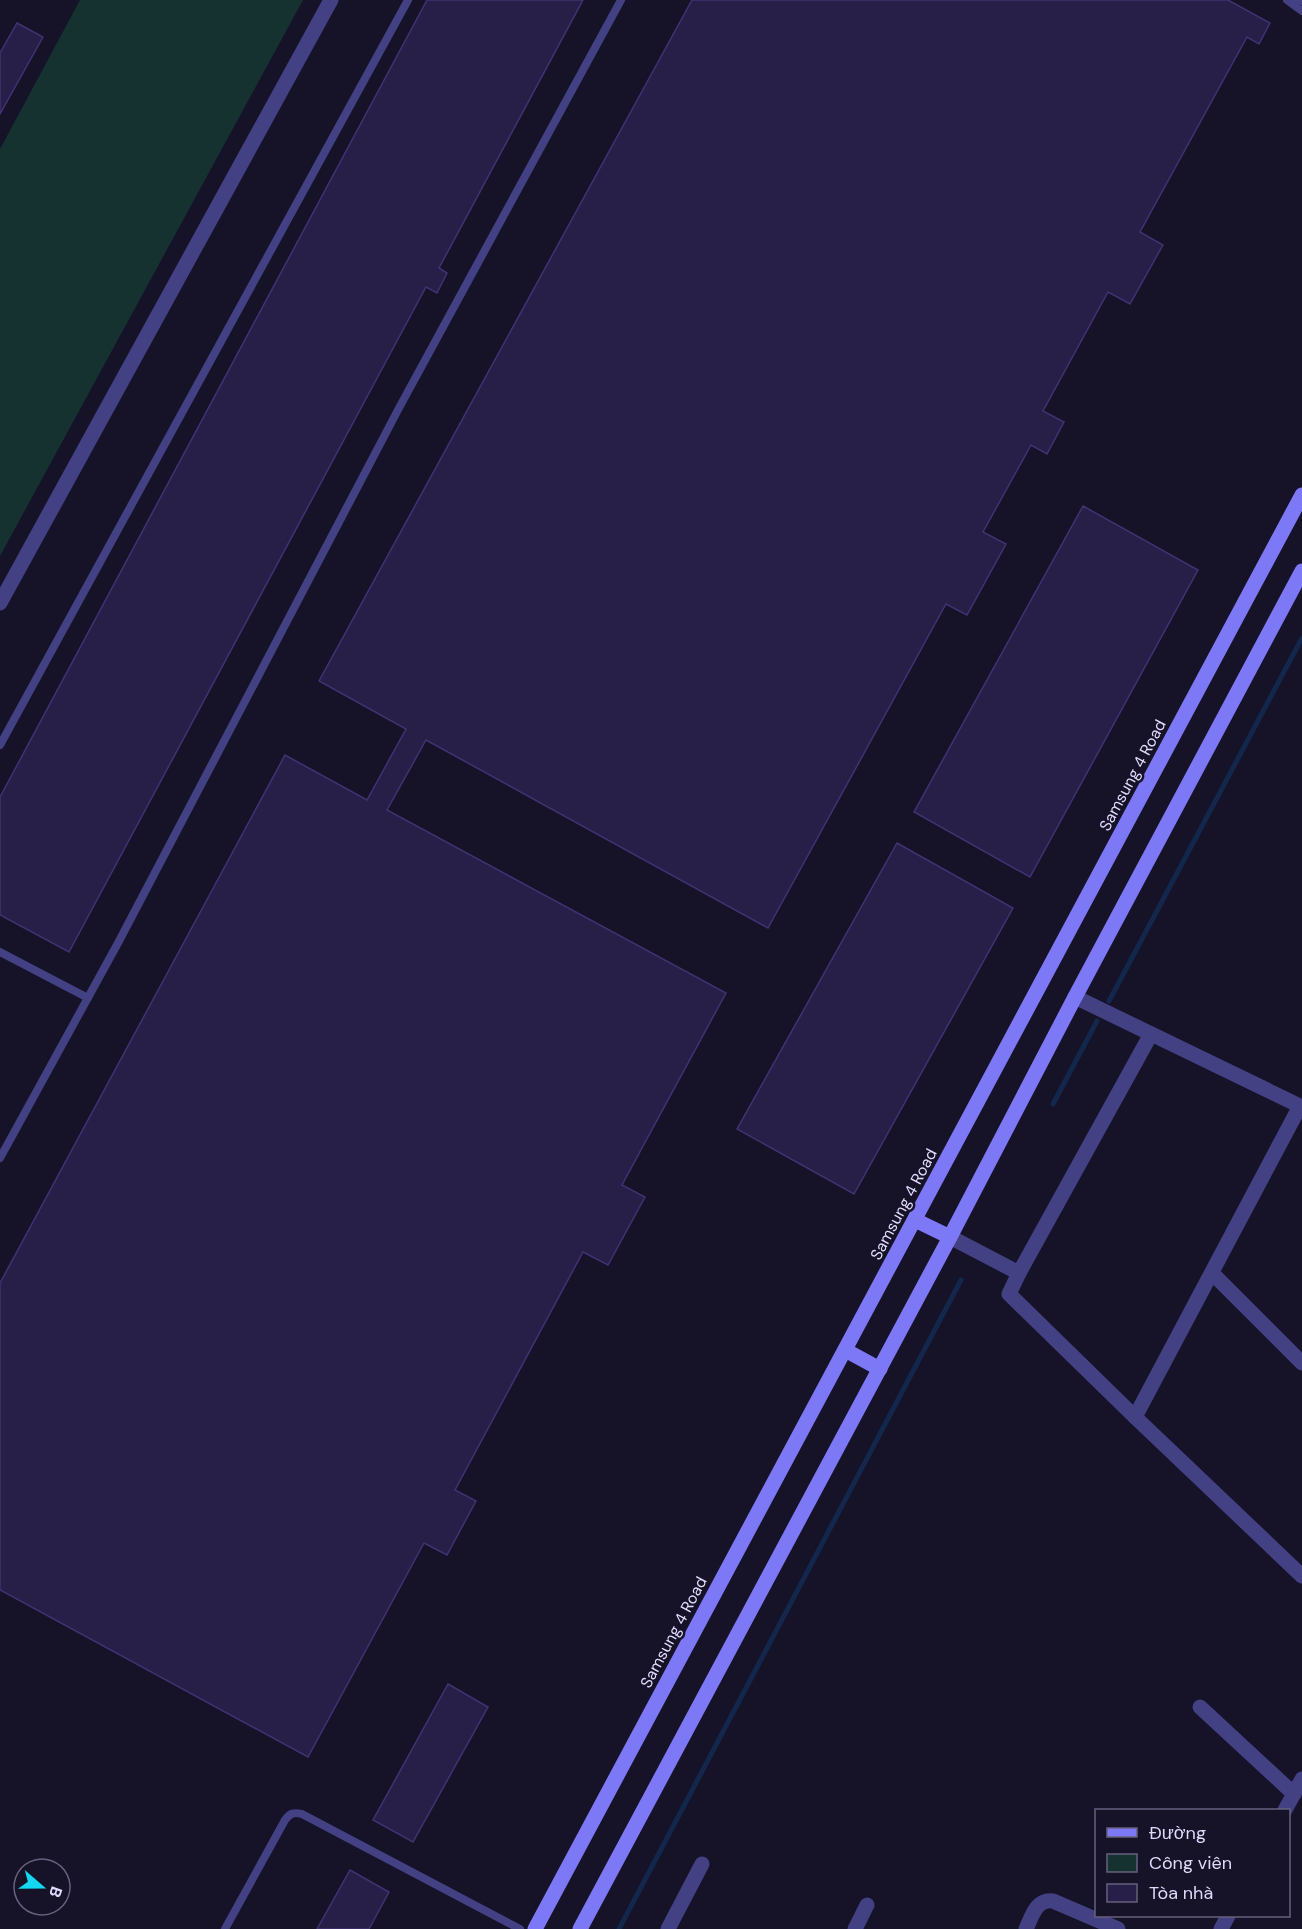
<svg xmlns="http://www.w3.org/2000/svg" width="1302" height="1929" font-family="'DM Sans',sans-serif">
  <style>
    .green { fill: #153231 }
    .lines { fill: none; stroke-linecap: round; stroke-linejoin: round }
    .stream { stroke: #12274b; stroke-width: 5 }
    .building { fill: #281f48; stroke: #403372; stroke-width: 1.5 }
    .service { stroke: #444084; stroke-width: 8 }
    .minor { stroke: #444084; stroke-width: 15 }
    .secondary { stroke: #7d78f6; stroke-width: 15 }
    .labels { text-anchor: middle; stroke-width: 5; stroke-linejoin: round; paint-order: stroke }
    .street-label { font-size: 16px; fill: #dfdbfd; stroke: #161228 }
  </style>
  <rect width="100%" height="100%" fill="#161228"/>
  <polygon class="green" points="80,0 303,0 0,556 0,149"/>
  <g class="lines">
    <g class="stream">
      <polyline points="1109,1001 1302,638"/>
      <polyline points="1053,1104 1097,1021"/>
      <polyline points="619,1929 961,1280"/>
    </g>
  </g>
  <g class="building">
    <polygon points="427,0 583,0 439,268 447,273 437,293 426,287 69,952 0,915 0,797"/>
    <polygon points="692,0 1228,0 1270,23 1259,44 1247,37 1140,232 1163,245 1130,304 1108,292 1043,411 1064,422 1047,454 1031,445 983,532 1006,544 967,615 946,604 768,928 426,740 387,810 726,993 622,1185 645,1197 608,1265 583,1252 455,1490 476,1501 447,1555 424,1543 308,1757 0,1590 0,1283 285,755 367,800 406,729 319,681"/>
    <polygon points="17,23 43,37 0,114 0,53"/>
    <polygon points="1083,506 1198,570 1030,877 914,812"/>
    <polygon points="897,843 1013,908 854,1194 737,1129"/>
    <polygon points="448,1684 488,1707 413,1842 373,1820"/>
    <polygon points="350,1870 389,1892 369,1929 317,1929"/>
  </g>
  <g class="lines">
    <g class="service">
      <polyline points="1287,0 1302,11"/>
      <polyline points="1298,0 1302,1"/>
      <polyline points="0,745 408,0"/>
      <polyline points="0,952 88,998"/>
      <polyline points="0,1158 118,943 399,408 621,0"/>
      <path d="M225 1929 285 1820C290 1813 294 1812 302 1814L520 1929"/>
    </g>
    <g class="minor">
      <polyline points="0,603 331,0"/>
      <polyline points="1075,997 1300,1106 1135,1417"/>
      <polyline points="950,1237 1019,1273 1009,1294 1135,1417 1302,1576"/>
      <polyline points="1019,1273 1151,1034"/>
      <polyline points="1212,1273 1302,1363"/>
      <polyline points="1200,1707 1294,1794"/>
      <polyline points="1285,1810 1302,1779"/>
      <polyline points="668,1929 702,1864"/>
      <polyline points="855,1929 867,1905"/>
      <path d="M1026 1929C1032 1916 1036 1899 1053 1901L1118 1929"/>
      <polyline points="1221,1929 1228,1916"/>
    </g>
    <g class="secondary">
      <polyline points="915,1220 950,1237"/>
      <polyline points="845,1350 880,1369"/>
      <polyline points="535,1929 1302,495"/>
      <polyline points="580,1929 950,1237 1075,997 1302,571"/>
    </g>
  </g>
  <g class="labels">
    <g class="street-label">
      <text transform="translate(1132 775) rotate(-62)" y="6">Samsung 4 Road</text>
      <text transform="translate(903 1204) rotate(-62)" y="6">Samsung 4 Road</text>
      <text transform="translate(673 1632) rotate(-62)" y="6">Samsung 4 Road</text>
    </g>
  </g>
  <rect x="1095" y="1809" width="195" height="108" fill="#161228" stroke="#66627d" stroke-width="1.5"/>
  <rect x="1107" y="1828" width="30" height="9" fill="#7d78f6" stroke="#66627d" stroke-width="1.5"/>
  <text x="1149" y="1839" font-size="18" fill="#dfdbfd">Đường</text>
  <rect x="1107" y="1854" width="30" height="18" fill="#153231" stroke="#66627d" stroke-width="1.5"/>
  <text x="1149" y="1869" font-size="18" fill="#dfdbfd">Công viên</text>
  <rect x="1107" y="1884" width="30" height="18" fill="#281f48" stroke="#66627d" stroke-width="1.5"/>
  <text x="1149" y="1899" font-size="18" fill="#dfdbfd">Tòa nhà</text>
  <g transform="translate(42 1887) rotate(110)"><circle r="28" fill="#161228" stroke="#66627d" stroke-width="1.5"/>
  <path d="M0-4.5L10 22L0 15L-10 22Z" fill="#14d7f0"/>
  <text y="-9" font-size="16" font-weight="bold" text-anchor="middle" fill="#dfdbfd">B</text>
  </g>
</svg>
